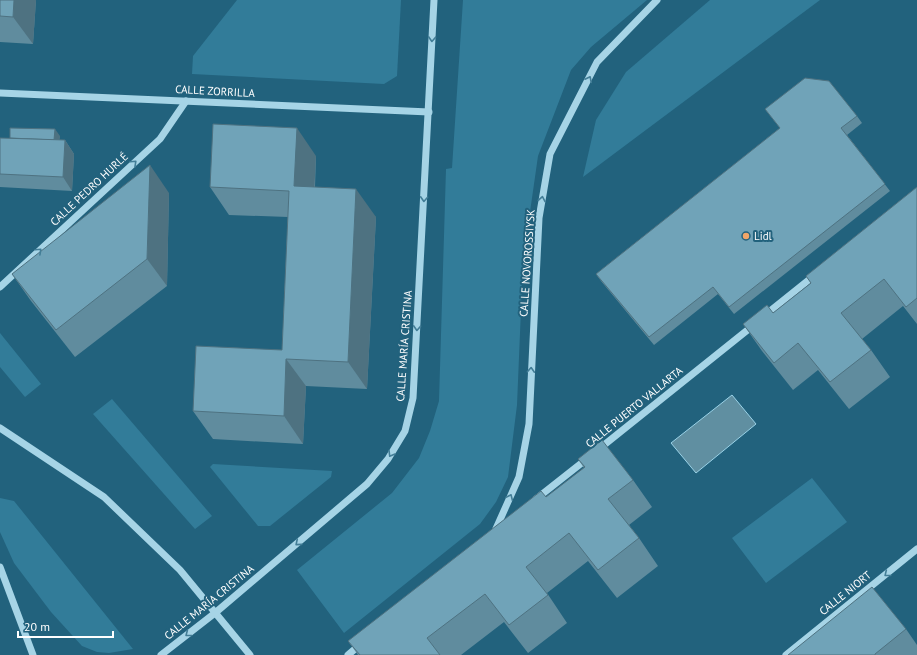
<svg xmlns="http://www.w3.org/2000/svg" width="917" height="655" font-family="'PT Sans',sans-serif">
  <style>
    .green { fill: #327c99 }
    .water { fill: #608fa1; stroke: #9ad2e7 }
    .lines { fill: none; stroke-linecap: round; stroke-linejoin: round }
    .minor { stroke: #a6d4e6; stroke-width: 7 }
    .wall { fill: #608c9e }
    .shaded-wall { fill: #4e7281 }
    .building { fill: #70a3b8; stroke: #4e7281 }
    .oneway { stroke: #437e97 }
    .poi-dot { fill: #f2a669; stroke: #22627d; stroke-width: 1.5 }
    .labels { text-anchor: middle; stroke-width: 4; stroke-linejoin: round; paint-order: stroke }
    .street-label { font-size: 11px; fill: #fff; stroke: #22627d }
    .poi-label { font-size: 11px; fill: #fff; stroke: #22627d; text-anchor: start }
  </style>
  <rect width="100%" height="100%" fill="#22627d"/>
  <g class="green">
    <polygon points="237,0 401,0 397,76 384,84 192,74 193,56"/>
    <polygon points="463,0 647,0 591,47 571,70 538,156 523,261 517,405 508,477 496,502 480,524 344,633 297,570 392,493 419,458 430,431 439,401 446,169 452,168"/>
    <polygon points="710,0 820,0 583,177 596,120 626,72"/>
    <polygon points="0,333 41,384 25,397 0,367"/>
    <polygon points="112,399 212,516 195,529 93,414"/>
    <polygon points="213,464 332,471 331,477 270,526 258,526 210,467"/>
    <polygon points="812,478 847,522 766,583 732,538"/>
    <polygon points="0,498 14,501 133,649 109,653 97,652 82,646 51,612 14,563 0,532"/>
  </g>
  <polygon class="water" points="732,395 756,424 696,473 671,443"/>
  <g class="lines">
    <g class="minor">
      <polyline points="0,93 429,112"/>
      <polyline points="0,287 160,139 186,101"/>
      <polyline points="764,316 815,275"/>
      <polyline points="0,428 104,497 180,570 250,655"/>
      <polyline points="599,449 755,324"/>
      <polyline points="536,499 588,458"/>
      <polyline points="495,531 519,477 529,424 539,218 550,154 597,62 657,0"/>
      <polyline points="0,567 33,655"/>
      <polyline points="161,655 215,613 367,484 388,459 405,431 413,398 434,0"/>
      <polyline points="348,655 362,643"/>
      <polyline points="786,655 917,549"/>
    </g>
  </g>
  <g class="wall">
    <polygon points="0,0 36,0 33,44 0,42"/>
    <polygon points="765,109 857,116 862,123 847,135 890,191 734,314 718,294 654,345 601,281 596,274 780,128"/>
    <polygon points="60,136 59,140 65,140 74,154 72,191 0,187 0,138 10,138"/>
    <polygon points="316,156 315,187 376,217 367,389 306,386 303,444 213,439 193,411 282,350 288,217 229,215 210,187"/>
    <polygon points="917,187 917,324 903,306 862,339 871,350 890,377 849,409 818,370 793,390 762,351 743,324 773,313 811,283 806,276"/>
    <polygon points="169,193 167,286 75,357 31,301 12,274"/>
    <polygon points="578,459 633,480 652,507 629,525 639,538 658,566 617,598 588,561 547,593 567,623 528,653 504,622 461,655 358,655 348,641 546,497 584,468"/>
    <polygon points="906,629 917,645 917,655 788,655"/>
  </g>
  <g class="shaded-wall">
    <polygon points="14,0 36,0 33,44 13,17"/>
    <polygon points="297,128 316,156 313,214 294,186"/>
    <polygon points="55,129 60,136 58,150 53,143"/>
    <polygon points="65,140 74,154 72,191 63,177"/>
    <polygon points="150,165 169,193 167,286 147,259"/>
    <polygon points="356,189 376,217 367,389 348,362"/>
    <polygon points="286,359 306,386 303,444 284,416"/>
  </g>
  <g class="building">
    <polygon points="0,0 14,0 13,17 0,16"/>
    <polygon points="805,78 829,81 857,116 841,128 885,184 729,307 713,287 649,337 596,274 780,128 765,109"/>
    <polygon points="213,124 297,128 294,186 356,189 348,362 286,359 284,416 193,411 196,346 282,350 289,191 210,187"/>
    <polygon points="10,128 55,129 54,140 10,138"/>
    <polygon points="0,138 65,140 63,177 0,174"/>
    <polygon points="150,165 147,259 56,330 12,274"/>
    <polygon points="917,187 917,298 906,307 884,279 841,313 871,350 830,382 798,343 774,363 743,324 767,305 773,313 811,283 806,276"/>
    <polygon points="602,440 633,480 608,499 639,538 598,570 569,533 526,567 548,595 509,625 485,594 427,638 440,655 360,655 348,641 541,491 546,497 585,467 578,459"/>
    <polygon points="872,587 906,629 875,654 875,655 788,655"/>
  </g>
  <defs><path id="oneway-chevron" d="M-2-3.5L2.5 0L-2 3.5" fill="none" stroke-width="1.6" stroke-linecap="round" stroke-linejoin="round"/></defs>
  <g class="oneway">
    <use href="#oneway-chevron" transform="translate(432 39) rotate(93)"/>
    <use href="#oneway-chevron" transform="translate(589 79) rotate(-63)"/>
    <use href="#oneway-chevron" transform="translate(134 163) rotate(-43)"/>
    <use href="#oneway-chevron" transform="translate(424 199) rotate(93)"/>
    <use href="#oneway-chevron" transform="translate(542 199) rotate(-80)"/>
    <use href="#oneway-chevron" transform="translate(39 251) rotate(-43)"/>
    <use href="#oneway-chevron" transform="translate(417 328) rotate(93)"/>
    <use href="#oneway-chevron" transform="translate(531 370) rotate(-87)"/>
    <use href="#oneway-chevron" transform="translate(391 454) rotate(121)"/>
    <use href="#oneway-chevron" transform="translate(510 497) rotate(-66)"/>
    <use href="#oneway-chevron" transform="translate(298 543) rotate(140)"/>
    <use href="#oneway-chevron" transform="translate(887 574) rotate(141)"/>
    <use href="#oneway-chevron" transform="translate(188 634) rotate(142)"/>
  </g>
  <circle class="poi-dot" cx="746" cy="236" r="4"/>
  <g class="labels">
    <g class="street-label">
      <text transform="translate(215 91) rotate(3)" y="4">CALLE ZORRILLA</text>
      <text transform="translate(89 189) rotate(-43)" y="4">CALLE PEDRO HURLÉ</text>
      <text transform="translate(527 263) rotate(-86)" y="4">CALLE NOVOROSSIYSK</text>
      <text transform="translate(404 346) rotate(-86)" y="4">CALLE MARÍA CRISTINA</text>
      <text transform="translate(634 407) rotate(-39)" y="4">CALLE PUERTO VALLARTA</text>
      <text transform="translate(845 593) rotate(-39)" y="4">CALLE NIORT</text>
      <text transform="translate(209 602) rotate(-39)" y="4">CALLE MARÍA CRISTINA</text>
    </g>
    <g class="poi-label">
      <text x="754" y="240">Lidl</text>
    </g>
  </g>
  <path d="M18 631v6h95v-6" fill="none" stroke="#ffffff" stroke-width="2"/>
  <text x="24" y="631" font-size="12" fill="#ffffff" stroke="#22627d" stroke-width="3" paint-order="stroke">20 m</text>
</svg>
